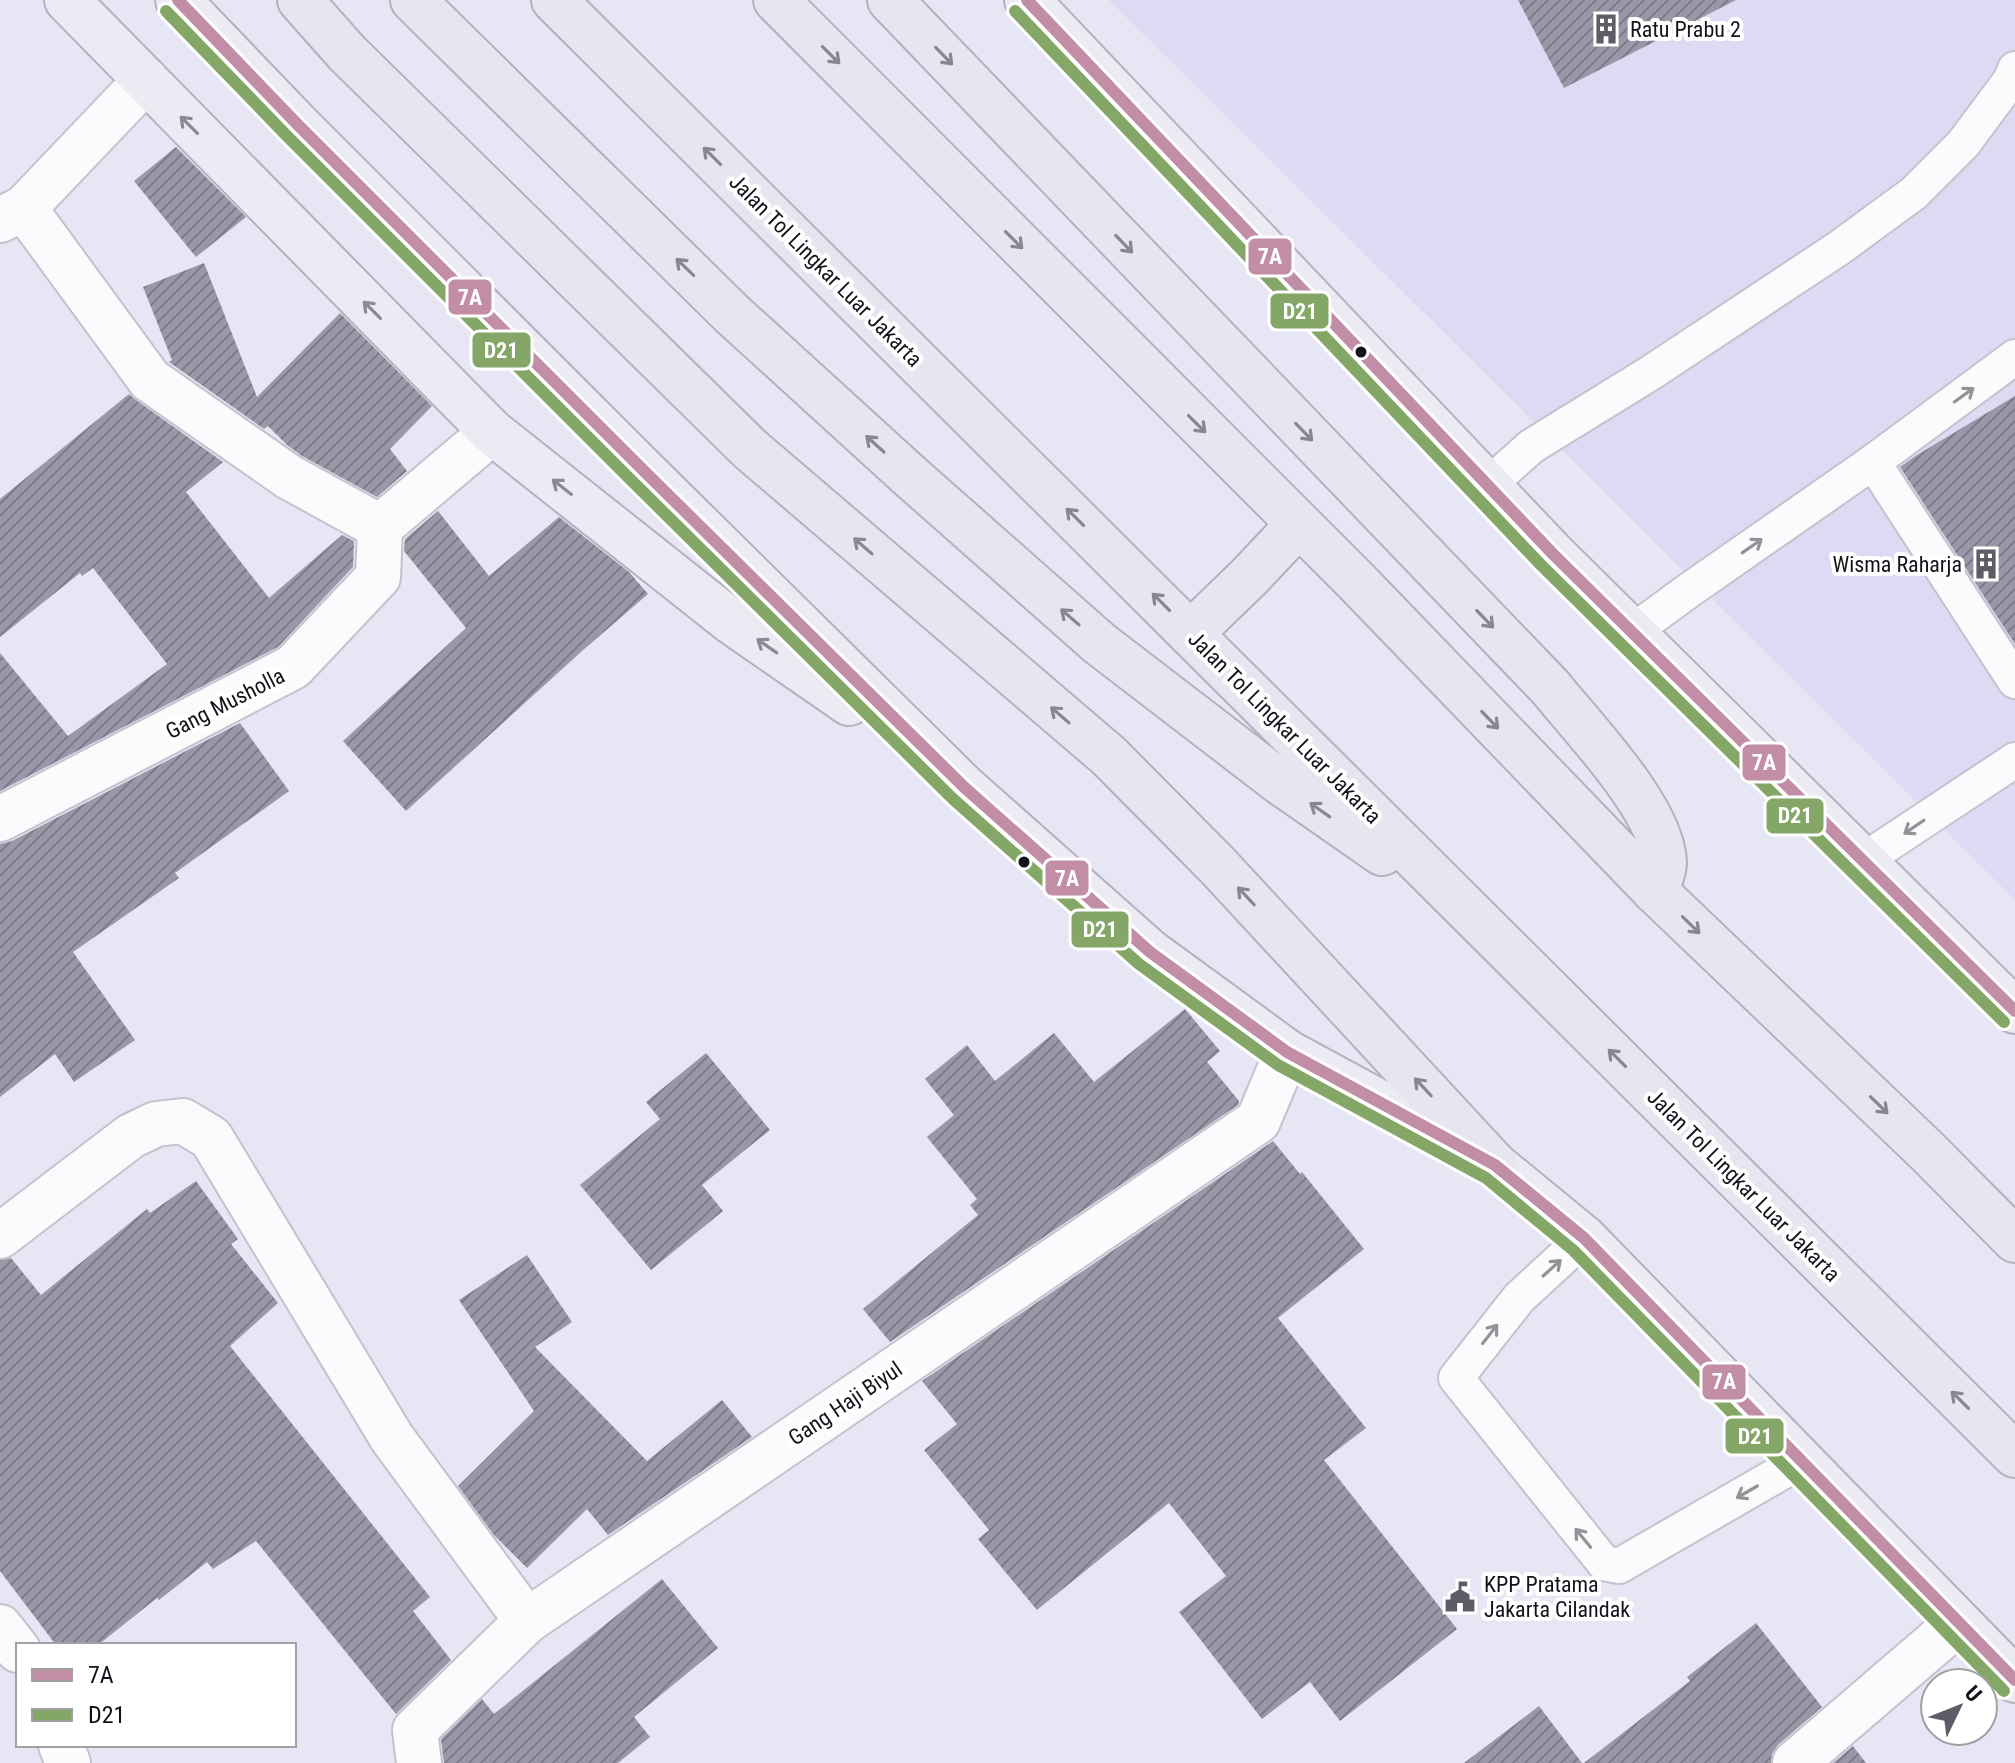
<svg xmlns="http://www.w3.org/2000/svg" width="2015" height="1763" font-family="'Roboto Condensed',sans-serif">
  <style>
    .built { fill: #dddbf3 }
    .building { fill: url(#building-hatch) }
    .lines { fill: none; stroke-linecap: round; stroke-linejoin: round }
    .service-casing { stroke: #c3c2cd; stroke-width: 38 }
    .minor-casing { stroke: #c3c2cd; stroke-width: 48 }
    .trunk-casing { stroke: #b2b1c0; stroke-width: 48 }
    .motorway-casing { stroke: #b2b1c0; stroke-width: 48 }
    .service { stroke: #fbfbfd; stroke-width: 34 }
    .minor { stroke: #fbfbfd; stroke-width: 44 }
    .trunk { stroke: #eceaf3; stroke-width: 44 }
    .motorway { stroke: #e7e6f0; stroke-width: 44 }
    .bus-1-casing { stroke: #fff; stroke-width: 18 }
    .bus-2-casing { stroke: #fff; stroke-width: 18 }
    .bus-1 { stroke: #c28ea5; stroke-width: 12 }
    .bus-2 { stroke: #84a768; stroke-width: 12 }
    .oneway { stroke: #888790 }
    .oneway2 { stroke: #8b8992 }
    .oneway3 { stroke: #939397 }
    .bus-dot { fill: #14131b; stroke: #fff; stroke-width: 3 }
    .labels { text-anchor: middle; stroke-width: 8; stroke-linejoin: round; paint-order: stroke }
    .poi-label { font-size: 22px; fill: #14131b; stroke: #fff; text-anchor: start }
    .street-label { font-size: 22px; fill: #14131b; stroke: #fff }
    .line-badge { stroke: #fff; stroke-width: 3 }
    .badge-label { font-size: 22px; text-anchor: middle; font-weight: bold; fill: #fff }
  </style>
  <defs>
    <pattern id="building-hatch" width="6" height="6" patternUnits="userSpaceOnUse" patternTransform="scale(2)"><rect width="6" height="6" fill="#9a98a8"/><path d="M-1 1l2-2M0 6l6-6M5 7l2-2" fill="none" stroke="#7c7b88"/></pattern>
  </defs>
  <rect width="100%" height="100%" fill="#e7e6f4"/>
  <polygon class="built" points="1109,0 2015,0 2015,900"/>
  <g class="building">
    <polygon points="1518,0 1736,0 1564,88"/>
    <polygon points="176,147 246,217 196,257 134,181"/>
    <polygon points="204,263 257,397 340,313 432,406 390,449 407,471 377,497 302,456 287,445 268,426 264,429 169,362 172,360 143,287"/>
    <polygon points="129,394 136,400 223,462 186,492 269,598 342,535 354,541 353,567 278,647 0,791 0,653 68,736 167,664 93,568 82,576 80,573 0,637 0,499"/>
    <polygon points="2015,396 2015,644 1900,467 1917,455"/>
    <polygon points="438,511 489,576 559,517 629,572 648,594 582,651 406,811 343,741 466,628 404,551 405,539"/>
    <polygon points="240,723 289,791 175,873 179,878 73,952 135,1040 74,1082 55,1054 0,1097 0,844 12,841"/>
    <polygon points="1185,1009 1220,1051 1207,1062 1239,1101 1238,1105 890,1342 863,1309 978,1215 970,1205 977,1199 927,1137 954,1115 925,1079 967,1045 995,1081 1054,1033 1094,1082"/>
    <polygon points="706,1053 770,1130 702,1185 723,1211 651,1270 580,1185 660,1119 646,1102"/>
    <polygon points="1273,1141 1300,1174 1302,1172 1364,1249 1278,1318 1366,1428 1324,1460 1457,1629 1340,1721 1310,1682 1262,1719 1179,1612 1226,1576 1169,1503 1037,1610 978,1539 989,1530 924,1450 957,1424 922,1381"/>
    <polygon points="196,1181 238,1239 231,1244 278,1303 230,1346 430,1597 413,1611 451,1660 396,1714 256,1541 213,1569 207,1562 159,1600 157,1598 98,1645 56,1645 0,1571 0,1260 11,1258 41,1295 147,1209 150,1213"/>
    <polygon points="527,1255 572,1322 535,1347 647,1461 722,1400 752,1437 608,1535 587,1509 527,1568 494,1535 458,1486 534,1411 459,1300"/>
    <polygon points="662,1579 718,1648 634,1717 650,1737 618,1763 444,1763 441,1739 482,1699 494,1714"/>
    <polygon points="1756,1623 1822,1707 1778,1745 1772,1754 1771,1763 1584,1763 1690,1681 1687,1677"/>
    <polygon points="1539,1706 1582,1763 1464,1763"/>
    <polygon points="1853,1746 1866,1763 1833,1763"/>
  </g>
  <g class="lines">
    <g class="service-casing">
      <g id="service">
        <polyline points="1873,462 2015,681"/>
        <polyline points="1487,486 1532,446 1652,372 1839,248 1914,193 1963,144 2010,81 2015,69"/>
        <polyline points="1632,632 1688,591 1873,462 2015,357"/>
        <polyline points="1864,860 2015,760"/>
        <polyline points="1584,1238 1519,1298 1456,1378 1604,1563 1619,1566 1801,1461"/>
      </g>
    </g>
    <g class="minor-casing">
      <g id="minor">
        <polyline points="24,208 150,380 289,477 380,527"/>
        <polyline points="0,220 24,208 146,80"/>
        <polyline points="0,819 293,667 378,577 380,527 492,432"/>
        <polyline points="0,1236 131,1136 156,1124 183,1121 211,1138 392,1438 527,1621"/>
        <polyline points="0,1627 18,1650"/>
        <polyline points="61,1745 68,1763"/>
        <polyline points="419,1763 415,1730 527,1621 1258,1121 1287,1052"/>
        <polyline points="1795,1763 1958,1623"/>
      </g>
    </g>
    <g class="trunk-casing">
      <g id="trunk">
        <polyline points="67,0 492,432 732,622 849,703"/>
        <polyline points="178,0 298,125 638,465 964,787 1150,952 1287,1052 1495,1165 1584,1238 2015,1680"/>
        <polyline points="1027,0 1553,554 2015,1011"/>
      </g>
    </g>
    <g class="motorway-casing">
      <g id="motorway">
        <polyline points="300,0 347,53 750,449 1109,756 1217,865 1495,1165"/>
        <polyline points="413,0 732,314 911,477 1099,643 1280,782 1382,853"/>
        <polyline points="554,0 2015,1455"/>
        <polyline points="776,0 1358,583 1655,891 1928,1152 2015,1240"/>
        <path d="M890 0 1550 687C1583 728 1662 809 1664 862 1664 871 1659 882 1655 891"/>
        <polyline points="1191,633 1249,577 1298,525"/>
      </g>
    </g>
    <use href="#service" class="service"/>
    <use href="#minor" class="minor"/>
    <use href="#trunk" class="trunk"/>
    <use href="#motorway" class="motorway"/>
    <g class="bus-1-casing">
      <g id="bus-1">
        <polyline points="178,0 298,125 638,465 964,787 1150,952 1287,1052 1495,1165 1584,1238 2015,1680"/>
        <polyline points="1027,0 1553,554 2015,1011"/>
      </g>
    </g>
    <g class="bus-2-casing">
      <g id="bus-2">
        <polyline points="166,11 287,136 627,476 953,799 1139,964 1278,1065 1486,1178 1573,1250 2004,1691"/>
        <polyline points="1015,11 1541,565 2004,1022"/>
      </g>
    </g>
    <use href="#bus-1" class="bus-1"/>
    <use href="#bus-2" class="bus-2"/>
  </g>
  <defs><path id="oneway-shaft" d="M-6 0H5M1.5-3L5.5 0L1.5 3" fill="none" stroke-width="1.6" stroke-linecap="round" stroke-linejoin="round" transform="scale(2)"/></defs>
  <g class="oneway">
    <use href="#oneway-shaft" transform="translate(831 55) rotate(45)"/>
    <use href="#oneway-shaft" transform="translate(944 56) rotate(46)"/>
    <use href="#oneway-shaft" transform="translate(712 156) rotate(-135)"/>
    <use href="#oneway-shaft" transform="translate(1014 240) rotate(45)"/>
    <use href="#oneway-shaft" transform="translate(1124 244) rotate(46)"/>
    <use href="#oneway-shaft" transform="translate(685 267) rotate(-136)"/>
    <use href="#oneway-shaft" transform="translate(1197 424) rotate(45)"/>
    <use href="#oneway-shaft" transform="translate(1304 432) rotate(46)"/>
    <use href="#oneway-shaft" transform="translate(875 444) rotate(-138)"/>
    <use href="#oneway-shaft" transform="translate(1075 517) rotate(-135)"/>
    <use href="#oneway-shaft" transform="translate(863 546) rotate(-139)"/>
    <use href="#oneway-shaft" transform="translate(1161 602) rotate(-135)"/>
    <use href="#oneway-shaft" transform="translate(1070 617) rotate(-139)"/>
    <use href="#oneway-shaft" transform="translate(1485 619) rotate(46)"/>
    <use href="#oneway-shaft" transform="translate(1060 715) rotate(-139)"/>
    <use href="#oneway-shaft" transform="translate(1490 720) rotate(46)"/>
    <use href="#oneway-shaft" transform="translate(1320 810) rotate(-145)"/>
    <use href="#oneway-shaft" transform="translate(1246 896) rotate(-133)"/>
    <use href="#oneway-shaft" transform="translate(1691 925) rotate(44)"/>
    <use href="#oneway-shaft" transform="translate(1617 1058) rotate(-135)"/>
    <use href="#oneway-shaft" transform="translate(1423 1087) rotate(-133)"/>
    <use href="#oneway-shaft" transform="translate(1879 1105) rotate(44)"/>
    <use href="#oneway-shaft" transform="translate(1960 1400) rotate(-135)"/>
  </g>
  <g class="oneway2">
    <use href="#oneway-shaft" transform="translate(189 125) rotate(-135)"/>
    <use href="#oneway-shaft" transform="translate(372 310) rotate(-135)"/>
    <use href="#oneway-shaft" transform="translate(562 487) rotate(-142)"/>
    <use href="#oneway-shaft" transform="translate(767 646) rotate(-145)"/>
  </g>
  <g class="oneway3">
    <use href="#oneway-shaft" transform="translate(1964 395) rotate(-36)"/>
    <use href="#oneway-shaft" transform="translate(1752 546) rotate(-35)"/>
    <use href="#oneway-shaft" transform="translate(1914 827) rotate(146)"/>
    <use href="#oneway-shaft" transform="translate(1552 1268) rotate(-42)"/>
    <use href="#oneway-shaft" transform="translate(1490 1334) rotate(-52)"/>
    <use href="#oneway-shaft" transform="translate(1747 1492) rotate(150)"/>
    <use href="#oneway-shaft" transform="translate(1583 1538) rotate(-129)"/>
  </g>
  <defs>
    <g id="building-bare" transform="scale(2.4)"><path d="M-4-6H4V6H1V3H-1V6H-4ZM-2.5-4.3h1.7v1.8h-1.7ZM.8-4.3h1.7v1.8H.8ZM-2.5-1h1.7V.8h-1.7ZM.8-1h1.7V.8H.8Z" fill="#5e5d67" stroke="#fff" stroke-width="2.5" paint-order="stroke"/></g>
    <g id="civic-bare" transform="scale(2.4)"><path d="M-.6-6.5H3V-4.5H.6V-3L4-1V1h2V6H-6V1h2V-1L-.6-3ZM-1.2 2.5V6h2.4V2.5Z" fill="#5e5d67" stroke="#fff" stroke-width="2.5" paint-order="stroke"/></g>
  </defs>
  <g fill-rule="evenodd">
    <use href="#building-bare" x="1606" y="29"/>
    <use href="#building-bare" x="1986" y="564"/>
    <use href="#civic-bare" x="1460" y="1597"/>
  </g>
  <g class="bus-dot">
    <circle cx="1361" cy="352" r="7"/>
    <circle cx="1024" cy="862" r="7"/>
  </g>
  <g class="labels">
    <g class="poi-label">
      <text x="1630" y="37">Ratu Prabu 2</text>
      <text x="1962" y="572" text-anchor="end">Wisma Raharja</text>
      <text x="1484" y="1592">KPP Pratama<tspan x="1484" dy="25">Jakarta Cilandak</tspan></text>
    </g>
    <g class="street-label">
      <text transform="translate(826 270) rotate(45)" y="8">Jalan Tol Lingkar Luar Jakarta</text>
      <text transform="translate(225 703) rotate(-27)" y="8">Gang Musholla</text>
      <text transform="translate(1285 727) rotate(45)" y="8">Jalan Tol Lingkar Luar Jakarta</text>
      <text transform="translate(1744 1185) rotate(45)" y="8">Jalan Tol Lingkar Luar Jakarta</text>
      <text transform="translate(845 1403) rotate(-34)" y="8">Gang Haji Biyul</text>
    </g>
  </g>
  <g class="line-badge">
    <rect x="1247" y="237" width="46" height="39" rx="8" fill="#c28ea5"/>
    <rect x="447" y="278" width="46" height="38" rx="8" fill="#c28ea5"/>
    <rect x="1269" y="292" width="61" height="38" rx="8" fill="#84a768"/>
    <rect x="471" y="331" width="61" height="38" rx="8" fill="#84a768"/>
    <rect x="1741" y="743" width="46" height="39" rx="8" fill="#c28ea5"/>
    <rect x="1765" y="797" width="60" height="38" rx="8" fill="#84a768"/>
    <rect x="1044" y="859" width="46" height="38" rx="8" fill="#c28ea5"/>
    <rect x="1070" y="910" width="60" height="39" rx="8" fill="#84a768"/>
    <rect x="1701" y="1363" width="46" height="38" rx="8" fill="#c28ea5"/>
    <rect x="1724" y="1417" width="61" height="38" rx="8" fill="#84a768"/>
  </g>
  <g class="badge-label">
    <text x="1270" y="264">7A</text>
    <text x="470" y="305">7A</text>
    <text x="1300" y="319">D21</text>
    <text x="501" y="358">D21</text>
    <text x="1764" y="770">7A</text>
    <text x="1795" y="823">D21</text>
    <text x="1067" y="886">7A</text>
    <text x="1100" y="937">D21</text>
    <text x="1724" y="1389">7A</text>
    <text x="1755" y="1444">D21</text>
  </g>
  <rect x="16" y="1643" width="280" height="104" fill="#ffffff" stroke="#a1a1a4" stroke-width="2"/>
  <rect x="32" y="1669" width="40" height="12" fill="#c28ea5" stroke="#a1a1a4" stroke-width="2"/>
  <text x="88" y="1683" font-size="24" fill="#14131b">7A</text>
  <rect x="32" y="1709" width="40" height="12" fill="#84a768" stroke="#a1a1a4" stroke-width="2"/>
  <text x="88" y="1723" font-size="24" fill="#14131b">D21</text>
  <g transform="translate(1959 1707) rotate(47)"><circle r="38" fill="#ffffff" stroke="#a1a1a4" stroke-width="2"/>
  <path d="M0-6L14 30L0 20L-14 30Z" fill="#5e5d67"/>
  <text y="-12" font-size="22" font-weight="bold" text-anchor="middle" fill="#14131b">U</text>
  </g>
</svg>
